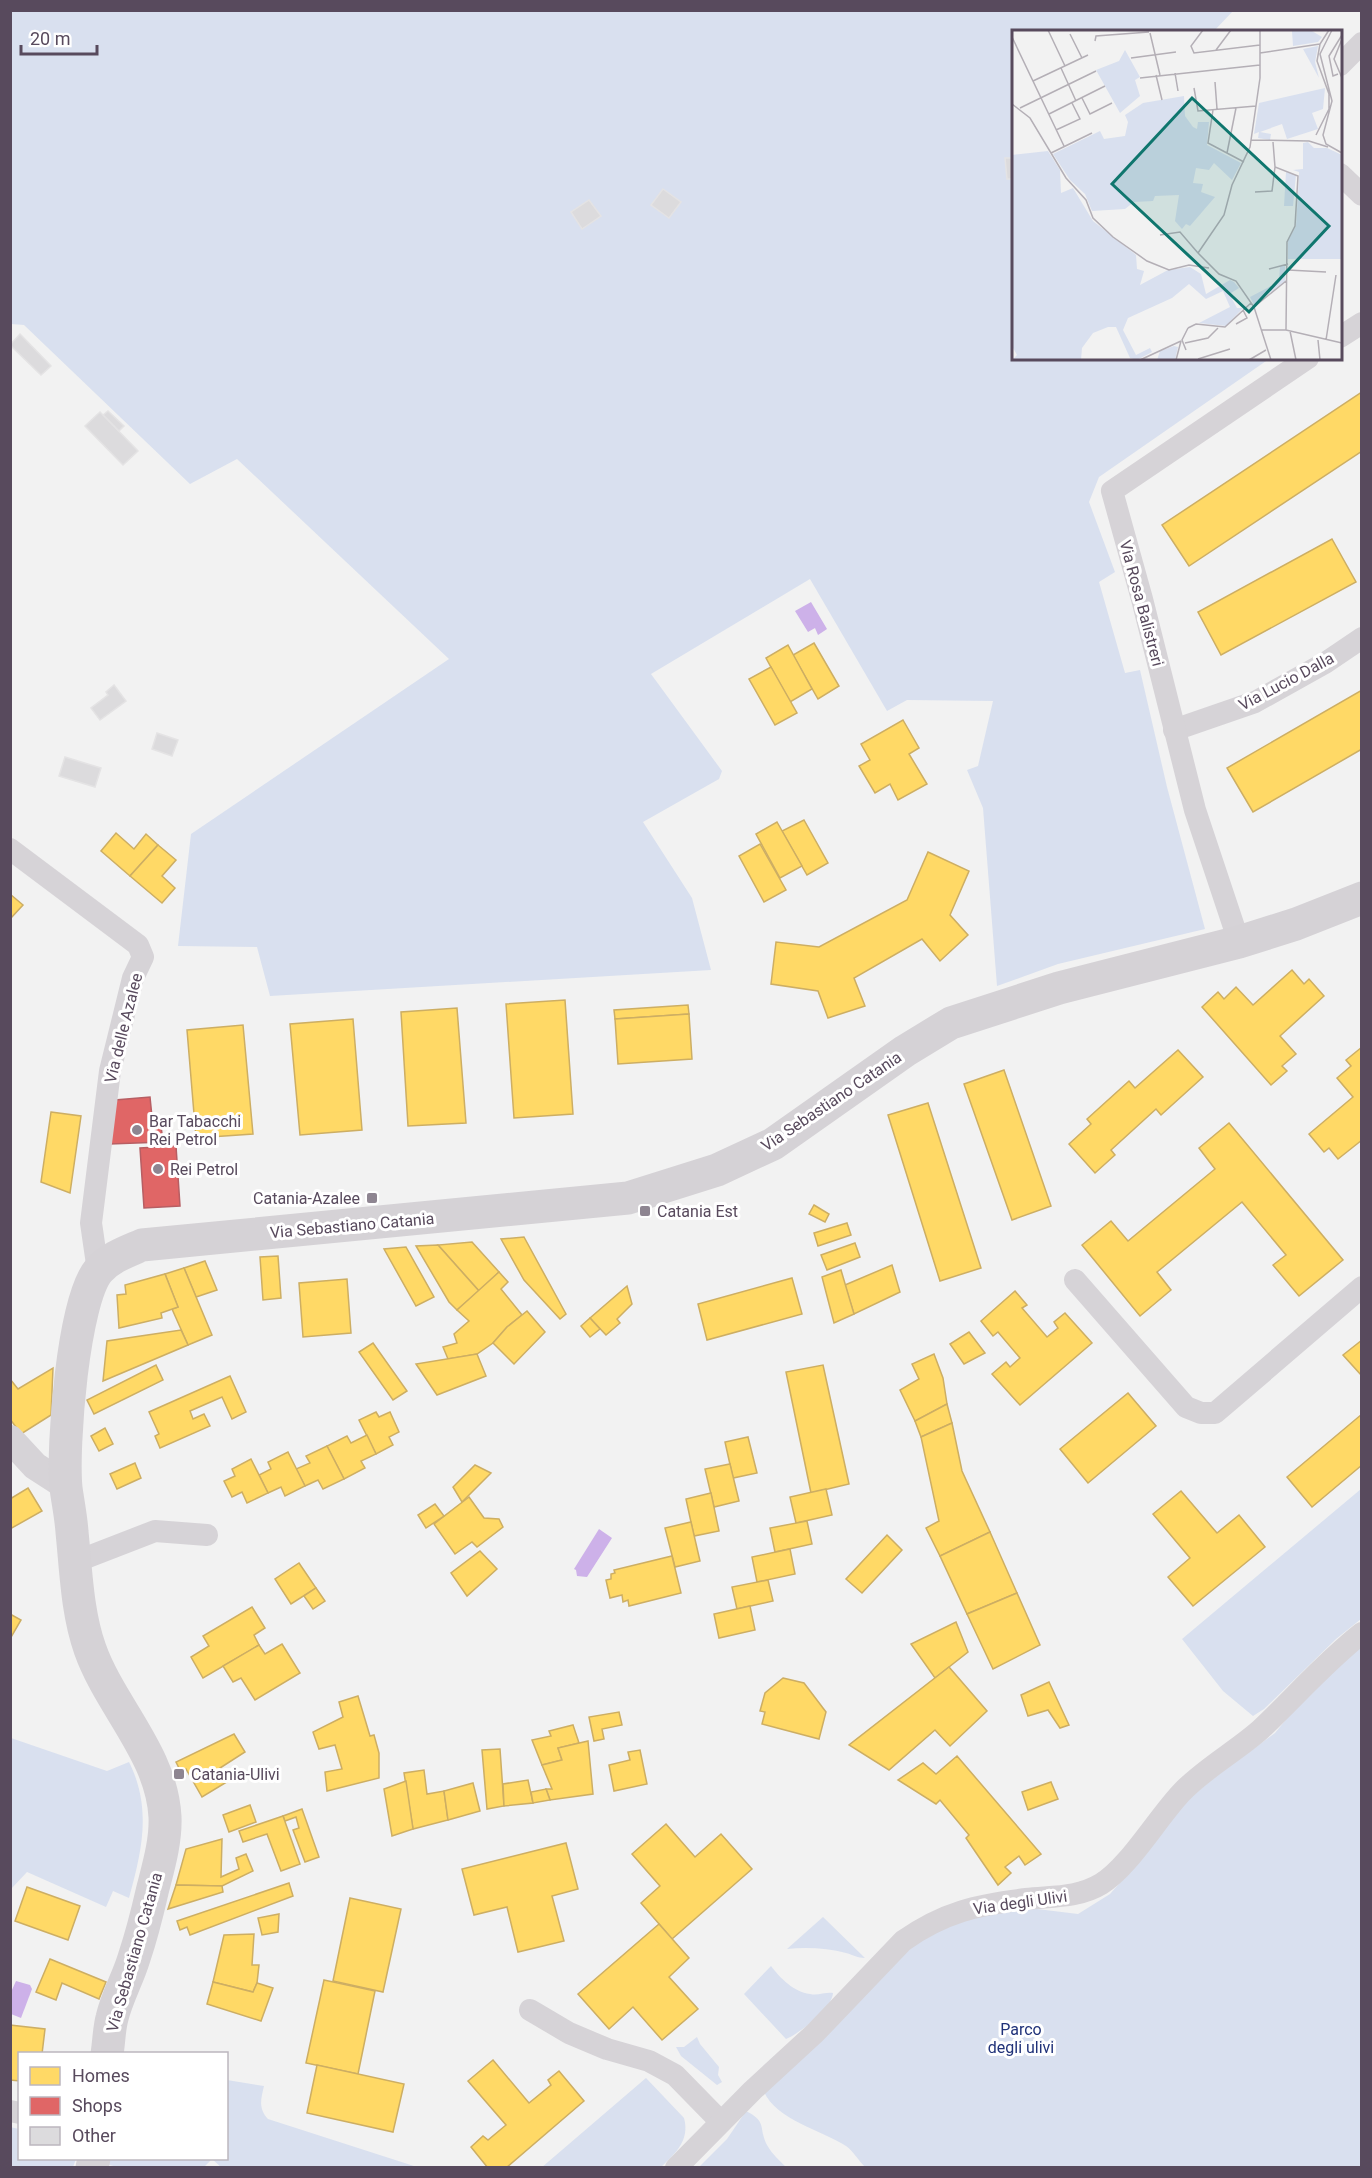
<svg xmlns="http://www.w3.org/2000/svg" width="1372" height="2178" font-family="Roboto,sans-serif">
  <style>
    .green { fill: #d9e0ef }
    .water { fill: #cdb1e9 }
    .homes { fill: #ffd966; stroke: #cdae63; stroke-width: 1.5 }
    .shops { fill: #e06666; stroke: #b75e63; stroke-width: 1.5 }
    .building { fill: #dcdbdd; stroke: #e4e3e4; stroke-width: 1.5 }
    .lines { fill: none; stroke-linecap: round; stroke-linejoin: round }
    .minor { stroke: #d6d3d7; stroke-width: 22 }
    .tertiary { stroke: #d6d3d7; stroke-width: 28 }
    .secondary { stroke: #d5d2d6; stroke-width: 33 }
    .poi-dot { fill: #8e8591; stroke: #fff; stroke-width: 2 }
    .labels { text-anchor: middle; stroke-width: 6; stroke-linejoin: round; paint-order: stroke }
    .street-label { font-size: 16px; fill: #584a5d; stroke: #fff }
    .poi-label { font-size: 16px; fill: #584a5d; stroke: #fff; text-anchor: start }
    .park-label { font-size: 16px; fill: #203279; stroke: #fff }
    .inset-road { fill: none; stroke: #b4afb6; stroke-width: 1.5 }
    .view { fill: #0f766e; fill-opacity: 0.15; stroke: #0f766e; stroke-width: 3 }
    .inset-edge { fill: none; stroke: #584a5d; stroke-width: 3 }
  </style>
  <rect width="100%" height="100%" fill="#f2f2f2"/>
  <g class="green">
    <polygon points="11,11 1233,11 1214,31 1014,32 1014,358 1269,359 1099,477 1089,502 1115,572 1099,582 1125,673 1140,670 1167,787 1205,929 1058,964 997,986 983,808 967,770 978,766 993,701 907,700 887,711 810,579 651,674 722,771 719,779 643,822 692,898 711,970 270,996 257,947 178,946 191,834 449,659 237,459 190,484 24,325 11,324"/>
    <polygon points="1361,1489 1361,1619 1336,1639 1264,1709 1253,1716 1223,1691 1182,1639"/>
    <path d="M1361 1645V2167H865C859 2161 853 2151 846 2146 821 2130 777 2120 764 2092L917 1941 960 1919 1029 1908 1078 1914 1110 1894 1133 1868 1182 1805 1215 1777 1275 1733 1302 1700Z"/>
    <path d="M11 1738 107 1771 129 1762C152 1808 142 1851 129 1898L113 1891 106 1907 27 1872 11 1889Z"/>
    <path d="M823 1917 865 1958C857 1958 854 1955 846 1953 828 1948 806 1947 787 1949Z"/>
    <path d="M771 1966C780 1978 794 1992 810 1994 818 1996 825 1992 833 1993 832 2009 800 2033 786 2039L744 1994Z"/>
    <polygon points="697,2037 700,2044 719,2067 718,2075 722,2082 717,2085 681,2056 676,2047 684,2047"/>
    <path d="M646 2078 684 2118C690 2140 676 2153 661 2167L541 2168Z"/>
    <path d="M227 2080 264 2086C261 2099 258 2108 268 2119L417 2167 222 2168 212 2159 203 2168H122L105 2164 106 2158H226Z"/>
    <path d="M746 2111C768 2122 758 2128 767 2145 772 2154 780 2161 786 2167L698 2168 727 2139Z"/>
    <polygon points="10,2127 19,2129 20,2158 76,2159 73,2167 11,2167"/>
  </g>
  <g class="water">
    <polygon points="811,602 827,629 818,635 815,628 808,632 795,611"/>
    <polygon points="599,1529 612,1538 587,1577 577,1576 576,1570 574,1569"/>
    <polygon points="16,1981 30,1985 32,1989 21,2018 11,2014 11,1992"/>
  </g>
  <g class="homes">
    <polygon points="1362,392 1362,451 1189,566 1162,525"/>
    <polygon points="1332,539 1356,582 1221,655 1198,612"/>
    <polygon points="814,643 839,686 818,699 793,655"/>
    <polygon points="788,645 812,689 790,702 766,658"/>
    <polygon points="771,667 797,713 775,725 749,679"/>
    <polygon points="1362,690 1362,749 1253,812 1227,768"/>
    <polygon points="903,720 919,748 909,754 927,784 898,800 890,784 875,793 859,766 870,760 861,744"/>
    <polygon points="804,820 828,863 807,875 782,831"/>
    <polygon points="777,822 802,866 780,878 756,834"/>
    <polygon points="116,833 134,849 146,834 158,845 130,876 101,851"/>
    <polygon points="760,844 786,890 764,902 739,856"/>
    <polygon points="158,845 176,860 162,876 175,888 162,903 130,876"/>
    <polygon points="928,852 969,871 950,915 968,935 940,961 922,939 854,978 865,1006 828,1018 818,991 771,984 776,942 819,947 907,900"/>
    <polygon points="10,894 23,905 10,919"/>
    <polygon points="1292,970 1304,984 1309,979 1324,996 1280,1036 1296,1054 1282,1066 1287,1071 1271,1085 1202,1007 1218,992 1224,999 1236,987 1253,1005"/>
    <polygon points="565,1000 573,1114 514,1118 506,1004"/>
    <polygon points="688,1005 689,1014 615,1019 614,1010"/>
    <polygon points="457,1008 466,1123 408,1126 401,1012"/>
    <polygon points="689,1014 692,1059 618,1064 615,1019"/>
    <polygon points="353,1019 362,1130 300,1135 290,1024"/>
    <polygon points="243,1025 253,1134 196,1138 187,1030"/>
    <polygon points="1362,1047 1362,1140 1338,1159 1329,1148 1324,1152 1309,1134 1353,1097 1337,1078 1351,1066 1346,1060"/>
    <polygon points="1178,1050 1203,1077 1161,1115 1156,1109 1111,1150 1115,1155 1095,1173 1069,1144 1091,1124 1087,1119 1129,1081 1135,1088"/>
    <polygon points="1004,1070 1051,1206 1012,1220 964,1084"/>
    <polygon points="928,1103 981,1268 940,1281 888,1115"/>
    <polygon points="51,1112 81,1116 70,1193 41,1182"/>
    <polygon points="1229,1123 1343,1260 1299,1296 1273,1265 1286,1255 1242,1202 1157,1272 1171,1290 1140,1316 1082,1245 1111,1221 1128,1241 1215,1169 1199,1148"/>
    <polygon points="814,1205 829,1214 825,1222 809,1214"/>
    <polygon points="847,1223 851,1235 818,1246 814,1233"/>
    <polygon points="524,1237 566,1314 560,1319 524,1280 501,1239"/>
    <polygon points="472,1242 499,1272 479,1291 438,1245"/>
    <polygon points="855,1243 860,1257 827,1270 821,1255"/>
    <polygon points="438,1245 479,1291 457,1310 449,1302 416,1246"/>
    <polygon points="406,1247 434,1297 416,1306 384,1249"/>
    <polygon points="278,1256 281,1298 263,1300 260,1257"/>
    <polygon points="205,1261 217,1290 196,1297 184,1268"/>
    <polygon points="892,1265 900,1292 854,1314 845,1285"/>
    <polygon points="184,1268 212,1335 188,1345 172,1309 178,1307 165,1274"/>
    <polygon points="841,1270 854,1314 834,1323 822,1277"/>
    <polygon points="499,1272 508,1282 501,1289 522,1315 507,1327 493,1343 477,1354 448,1359 443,1347 457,1343 454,1334 469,1321 457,1310"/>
    <polygon points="165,1274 178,1307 161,1313 162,1318 119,1328 117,1295 126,1294 125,1285"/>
    <polygon points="792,1278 802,1314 707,1340 698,1304"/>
    <polygon points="347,1279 351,1333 303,1337 299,1283"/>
    <polygon points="627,1286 632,1304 617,1319 620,1323 606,1335 590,1318"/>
    <polygon points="1015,1291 1027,1305 1022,1308 1047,1337 1058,1328 1054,1322 1065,1313 1092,1343 1020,1405 992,1374 1006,1362 1010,1367 1020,1358 998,1332 993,1336 981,1321"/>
    <polygon points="527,1311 545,1332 514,1364 493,1343 507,1327"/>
    <polygon points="590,1318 600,1329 590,1337 581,1326"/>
    <polygon points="181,1330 188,1345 103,1381 107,1341"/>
    <polygon points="969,1332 985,1353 964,1364 950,1344"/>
    <polygon points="1362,1340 1362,1376 1343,1355"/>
    <polygon points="373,1343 407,1391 393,1400 359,1352"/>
    <polygon points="477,1354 486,1376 437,1395 416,1364"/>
    <polygon points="934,1354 943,1378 947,1404 915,1421 900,1390 919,1379 912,1364"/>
    <polygon points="156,1365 163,1380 94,1414 87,1400"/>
    <polygon points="823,1365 849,1484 811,1493 786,1372"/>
    <polygon points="53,1368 51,1415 21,1434 10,1419 10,1379 18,1389"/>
    <polygon points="230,1376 246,1412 232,1419 222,1397 190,1411 193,1419 204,1414 210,1426 160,1448 155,1436 159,1434 149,1412"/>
    <polygon points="1128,1393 1156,1426 1088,1483 1060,1449"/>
    <polygon points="947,1404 952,1423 921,1437 915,1421"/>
    <polygon points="376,1412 379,1417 390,1412 399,1432 389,1437 393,1445 376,1454 359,1420"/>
    <polygon points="1362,1414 1362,1465 1312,1507 1287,1477"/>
    <polygon points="952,1423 962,1471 990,1532 940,1556 926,1528 939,1521 921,1437"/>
    <polygon points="105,1428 113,1444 99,1451 91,1436"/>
    <polygon points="367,1435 376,1454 361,1461 365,1468 344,1479 327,1446 347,1436 351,1443"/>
    <polygon points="748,1437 757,1473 733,1478 725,1442"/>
    <polygon points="327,1446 344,1479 323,1489 318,1480 305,1486 296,1469 310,1463 306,1456"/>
    <polygon points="288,1452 305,1486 285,1496 281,1487 268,1493 259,1475 271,1469 268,1462"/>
    <polygon points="251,1459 268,1493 247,1503 242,1492 232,1497 224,1481 235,1476 232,1469"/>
    <polygon points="135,1463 141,1478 117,1489 110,1474"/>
    <polygon points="730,1464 739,1501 714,1507 705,1469"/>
    <polygon points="475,1465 491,1473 462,1502 453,1487"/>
    <polygon points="28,1488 42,1511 10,1529 10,1499"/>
    <polygon points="826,1489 832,1515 796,1523 790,1497"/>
    <polygon points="1181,1491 1217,1533 1239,1515 1265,1547 1193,1606 1168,1577 1190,1558 1153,1514"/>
    <polygon points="711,1493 719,1531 694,1536 686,1499"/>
    <polygon points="469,1497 484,1518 499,1519 503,1527 477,1547 472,1542 455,1554 434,1524"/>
    <polygon points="435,1504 444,1516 426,1528 418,1515"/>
    <polygon points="807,1521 812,1544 775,1552 770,1528"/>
    <polygon points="691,1522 700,1561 675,1567 665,1528"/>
    <polygon points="990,1532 1017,1593 967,1614 940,1556"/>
    <polygon points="887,1535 902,1550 862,1593 846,1579"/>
    <polygon points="790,1549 795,1574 757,1582 752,1557"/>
    <polygon points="480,1551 497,1569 467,1596 451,1573"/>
    <polygon points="672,1556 681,1593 629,1606 628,1600 623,1602 622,1595 610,1598 606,1580 611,1579 611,1574 615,1573 614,1570"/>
    <polygon points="299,1563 316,1588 291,1604 275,1579"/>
    <polygon points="768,1580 773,1601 737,1609 732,1587"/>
    <polygon points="316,1588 325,1601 313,1609 304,1596"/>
    <polygon points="1017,1593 1040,1645 993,1669 967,1614"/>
    <polygon points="750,1606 755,1630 719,1638 714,1614"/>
    <polygon points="252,1607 265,1628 254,1635 259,1645 203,1678 191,1657 209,1646 203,1636"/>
    <polygon points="10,1614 21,1620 10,1639"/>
    <polygon points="956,1622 968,1652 935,1678 911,1644"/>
    <polygon points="282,1644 300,1673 255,1700 241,1678 233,1682 223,1666 259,1645 265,1654"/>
    <polygon points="949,1667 987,1711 950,1746 935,1730 889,1770 849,1745"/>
    <polygon points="783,1678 804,1683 826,1712 819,1739 762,1724 765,1712 760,1711 765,1693"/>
    <polygon points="1049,1682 1069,1725 1060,1728 1048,1710 1028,1716 1021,1695"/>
    <polygon points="358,1696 370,1736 374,1735 379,1753 379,1778 327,1791 325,1772 342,1769 335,1745 319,1749 313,1732 343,1717 339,1702"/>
    <polygon points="619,1712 622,1725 602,1729 604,1739 594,1741 589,1717"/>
    <polygon points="573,1725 579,1743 558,1748 562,1760 542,1765 532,1740 551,1736 549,1731"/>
    <polygon points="234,1734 245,1752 220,1768 230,1780 202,1797 186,1769 181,1772 176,1762"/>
    <polygon points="588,1741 593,1794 550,1800 546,1789 552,1789 542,1765 562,1760 558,1748"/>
    <polygon points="500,1749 504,1806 487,1809 482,1750"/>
    <polygon points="640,1750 647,1784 614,1791 609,1765 630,1760 628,1752"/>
    <polygon points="957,1756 1041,1854 1025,1865 1019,1856 1005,1867 1011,1873 998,1885 966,1838 969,1835 940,1800 936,1804 898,1780 923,1763 936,1774"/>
    <polygon points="424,1770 427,1794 444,1791 448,1820 413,1829 404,1773"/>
    <polygon points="528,1780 533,1803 504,1806 503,1784"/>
    <polygon points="406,1781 413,1829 392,1836 384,1789"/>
    <polygon points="1051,1782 1058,1799 1028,1810 1022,1792"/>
    <polygon points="473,1783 480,1811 448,1820 444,1791"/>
    <polygon points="546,1789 550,1800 533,1803 531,1792"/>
    <polygon points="250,1805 256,1822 229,1832 223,1815"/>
    <polygon points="302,1809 319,1857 305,1862 293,1830 299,1828 296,1817 285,1821 283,1816"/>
    <polygon points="283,1816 300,1864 281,1871 267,1834 243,1842 239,1831"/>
    <polygon points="666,1824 695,1857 721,1834 752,1869 672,1939 641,1903 660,1886 632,1854"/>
    <polygon points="222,1839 221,1877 239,1869 236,1858 246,1854 253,1871 222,1886 176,1885 186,1849"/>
    <polygon points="566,1843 578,1889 552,1896 564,1941 518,1952 507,1907 474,1915 462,1869"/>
    <polygon points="289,1883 293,1896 190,1935 187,1927 180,1930 177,1921"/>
    <polygon points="176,1885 222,1886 223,1892 168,1909"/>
    <polygon points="27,1887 80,1906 68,1940 15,1921"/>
    <polygon points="350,1898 401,1909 383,1992 333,1981"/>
    <polygon points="279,1914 278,1932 262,1935 258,1918"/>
    <polygon points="659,1924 689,1958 669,1977 698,2009 662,2040 633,2007 609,2029 578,1994"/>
    <polygon points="254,1934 252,1965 259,1965 257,1983 253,1992 213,1982 224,1935"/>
    <polygon points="50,1959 106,1982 99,1999 62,1983 56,2000 36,1992"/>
    <polygon points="324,1980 375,1991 358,2074 306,2063"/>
    <polygon points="213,1982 253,1992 257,1983 273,1988 261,2021 207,2004"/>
    <polygon points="10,2025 45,2029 42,2054 20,2054 20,2081 10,2080"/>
    <polygon points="493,2060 529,2103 551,2085 548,2080 559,2071 584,2101 506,2168 488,2168 471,2147 483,2136 488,2140 506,2125 468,2081"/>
    <polygon points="317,2065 404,2084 393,2132 307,2113"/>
  </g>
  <g class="shops">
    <polygon points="150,1097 152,1117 160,1118 163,1142 110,1144 115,1100"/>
    <polygon points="176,1146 180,1206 144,1208 140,1148"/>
  </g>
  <g class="building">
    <polygon points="1005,158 1014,158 1014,179 1007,179"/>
    <polygon points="663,189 681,202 669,218 651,205"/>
    <polygon points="589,200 601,216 582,229 571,212"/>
    <polygon points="20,334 51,366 41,375 10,345"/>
    <polygon points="108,411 124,426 119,431 103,415"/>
    <polygon points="100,412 138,451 123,465 85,426"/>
    <polygon points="114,685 126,701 100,720 91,708 108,695 106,692"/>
    <polygon points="157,733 178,740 172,756 152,749"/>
    <polygon points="65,757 101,768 95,787 59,776"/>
  </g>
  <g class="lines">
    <g class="minor">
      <polyline points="1340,65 1362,43"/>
      <polyline points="1340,174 1362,195"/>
      <polyline points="1340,337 1362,323"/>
      <polyline points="1174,730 1255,702 1325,663 1362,638"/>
      <polyline points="10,849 138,945 143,957 133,978 110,1071 91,1223 98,1271"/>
      <polyline points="1239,942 1195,810 1142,599 1112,491 1308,358"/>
      <polyline points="1075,1280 1186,1407 1201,1413 1215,1413 1362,1287"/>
      <polyline points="75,1562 155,1531 207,1535"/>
      <polyline points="530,2010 569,2033 607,2049 649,2061 675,2075 721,2122"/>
      <polyline points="10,2111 20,2113"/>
      <path d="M676 2168 753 2090 815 2033 903 1941C944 1912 977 1905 1026 1899 1051 1896 1078 1898 1101 1884 1129 1867 1158 1817 1182 1792 1205 1768 1235 1752 1260 1730 1294 1698 1325 1662 1362 1633"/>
    </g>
    <polyline class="tertiary" points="10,1439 35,1466 66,1486"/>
    <g class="secondary">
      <path d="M107 2054C109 2042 109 2029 112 2018 117 1997 128 1978 134 1958 141 1937 147 1914 152 1892 158 1868 166 1842 165 1817 162 1754 110 1706 90 1649 77 1612 76 1571 72 1532 71 1517 68 1503 66 1488 62 1447 73 1300 99 1270 111 1257 126 1252 142 1245L628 1198 717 1170 773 1144 905 1051 951 1023 1059 988 1239 942 1296 924 1362 898"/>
      <polyline points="92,2168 94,2158"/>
    </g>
  </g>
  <g class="poi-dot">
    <circle cx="137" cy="1130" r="6"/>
    <circle cx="158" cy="1169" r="6"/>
    <rect x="366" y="1192" width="12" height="12" rx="3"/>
    <rect x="639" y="1205" width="12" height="12" rx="3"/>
    <rect x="173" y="1768" width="12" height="12" rx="3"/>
  </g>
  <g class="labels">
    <g class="street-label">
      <text transform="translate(1142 603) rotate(75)" y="6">Via Rosa Balistreri</text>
      <text transform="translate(1286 681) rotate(-28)" y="6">Via Lucio Dalla</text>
      <text transform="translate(123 1028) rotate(-76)" y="6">Via delle Azalee</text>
      <text transform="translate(831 1101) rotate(-34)" y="6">Via Sebastiano Catania</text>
      <text transform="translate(352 1225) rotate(-5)" y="6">Via Sebastiano Catania</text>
      <text transform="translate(1020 1902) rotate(-8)" y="6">Via degli Ulivi</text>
      <text transform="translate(134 1952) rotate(-74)" y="6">Via Sebastiano Catania</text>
    </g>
    <g class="poi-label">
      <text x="149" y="1127">Bar Tabacchi<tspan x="149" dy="18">Rei Petrol</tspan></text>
      <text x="170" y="1175">Rei Petrol</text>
      <text x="360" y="1204" text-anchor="end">Catania-Azalee</text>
      <text x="657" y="1217">Catania Est</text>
      <text x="191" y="1780">Catania-Ulivi</text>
    </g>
    <g class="park-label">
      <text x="1021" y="2035">Parco<tspan x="1021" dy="18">degli ulivi</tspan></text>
    </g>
  </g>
  <g transform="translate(1012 30)">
    <rect width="330" height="330" fill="#f2f2f2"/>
    <path d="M280 1H300L310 7 306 12 281 16ZM306 16 303 32 307 48 291 19ZM113 20 128 47 123 50 128 66 108 83 84 40 107 31ZM313 58 311 79 300 83 306 99 275 109 270 94 248 102 259 104 258 110 246 108 247 102 242 104 247 73ZM172 66 173 86 181 97 185 99 186 92H197L195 115 229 133 220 150 202 133 197 140 184 138 181 153 191 154 189 162 203 167 178 196 174 194 170 199 163 191 167 165 143 166 141 171 122 172 113 179 80 181 73 164 58 150 41 124 88 101 92 109 113 106 116 92 113 85 131 73ZM296 112 302 118H315L330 125V229H276V211L284 196 287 147V142L281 140 291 139V113ZM36 121 48 140 49 163 61 158 81 191 124 225 125 239 132 241 128 255 156 240 178 237 189 244 194 264 218 250 222 252 227 258 219 263 220 269 225 278H231L214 296 187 293 218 277 211 261 194 269 177 254 160 268 116 288 111 300 124 325 138 318 140 322 125 330 118 328 104 297H96L81 303 70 318 69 330H0L5 325 0 316V125ZM274 142 284 145 281 176H272ZM268 236H273V251L242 275 238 267 267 252ZM162 316 166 317 163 330H145L148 321Z" fill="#d9e0ef"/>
    <path class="inset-road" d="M36 0 53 36M191 0 179 16 182 23 248 15M248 0V48L238 117 220 155 212 185 186 223 207 244 224 251 242 277 259 330M320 0 308 24 320 71 311 105 314 114 330 123M138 3 148 45M58 4 70 28M0 7 52 116M330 9 322 29 330 48M83 11 84 6 137 2M204 20 219 0M248 23 308 14M119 28 164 22M49 38 64 71M163 43 166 61M326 44 321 46 317 26 330 5M144 45 150 70M128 48 248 35M21 51 76 25M203 52 205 79M182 58 186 81 244 76M70 68 78 84 100 73M0 74 18 88 54 148 74 170 81 188 101 207 135 231 157 240 177 235 197 238M8 78 84 41M201 80 196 113 232 132M37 84 93 56M44 100 68 89 60 73M304 105 317 79V64L305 31 308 14 317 0M239 110 297 111 316 117M261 112 263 137 286 146 283 196 275 212 274 300M39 123 80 103M215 123 224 78M243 162 260 161 263 137M148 205 168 202 186 223M257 239 276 234M276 240 314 242M242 277 274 251M224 294 235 288 231 280M176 298 184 294 213 297 239 273M249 300H274L330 313M278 301 284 330M306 310 308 330M314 310 324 245M173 313 196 308 206 298M174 320 170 310 176 298M186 329 218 319M128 330 169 311M164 330 169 311M237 330 254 320"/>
    <path class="view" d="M180 68 317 196 237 282 100 154Z"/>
    <rect width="330" height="330" class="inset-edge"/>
  </g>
  <rect width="1372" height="2178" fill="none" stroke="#584a5d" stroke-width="24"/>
  <rect x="18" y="2052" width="210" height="108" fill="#ffffff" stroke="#bcb7be" stroke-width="1.5"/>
  <rect x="30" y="2067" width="30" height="18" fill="#ffd966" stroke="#bcb7be" stroke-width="1.5"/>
  <text x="72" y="2082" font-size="18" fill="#584a5d">Homes</text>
  <rect x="30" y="2097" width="30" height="18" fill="#e06666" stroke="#bcb7be" stroke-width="1.5"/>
  <text x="72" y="2112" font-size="18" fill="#584a5d">Shops</text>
  <rect x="30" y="2127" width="30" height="18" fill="#dcdbdd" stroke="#bcb7be" stroke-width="1.5"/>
  <text x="72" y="2142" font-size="18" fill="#584a5d">Other</text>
  <path d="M21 45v9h76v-9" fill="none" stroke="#584a5d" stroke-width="3"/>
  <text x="30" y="45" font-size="18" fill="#584a5d" stroke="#ffffff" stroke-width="4.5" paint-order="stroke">20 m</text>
</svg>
